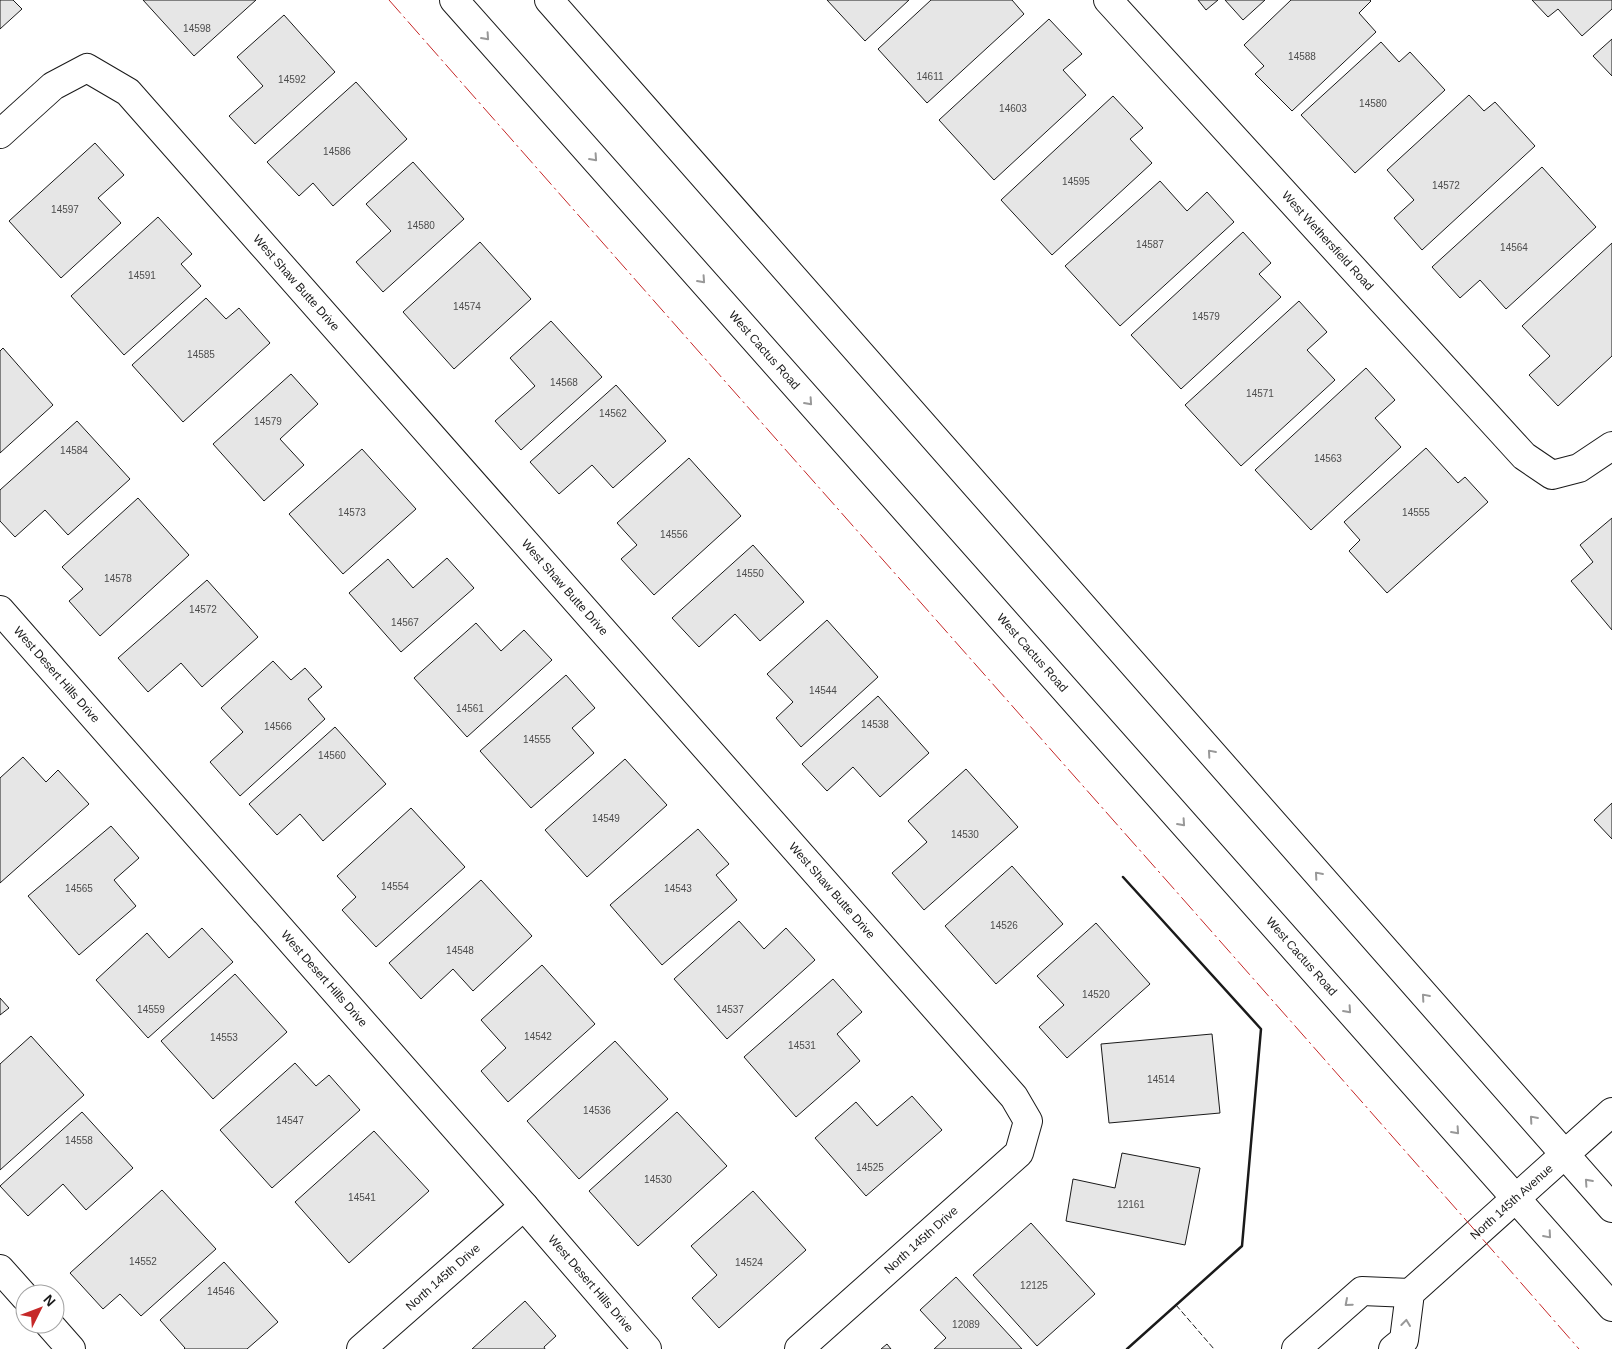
<svg xmlns="http://www.w3.org/2000/svg" width="1612" height="1349" font-family="Arial,sans-serif">
  <style>
    .building { fill: #e6e6e6; stroke: #1a1a1a }
    .lines { fill: none; stroke-linecap: round; stroke-linejoin: round }
    .minor-casing { stroke: #1a1a1a; stroke-width: 30 }
    .secondary-casing { stroke: #1a1a1a; stroke-width: 30 }
    .minor { stroke: #fff; stroke-width: 28 }
    .secondary { stroke: #fff; stroke-width: 28 }
    .fence { stroke: #1a1a1a; stroke-width: 1; stroke-dasharray: 6 2.5; stroke-linecap: butt }
    .wall { stroke: #1a1a1a; stroke-width: 2.5 }
    .power { stroke: #c62828; stroke-width: 1; stroke-dasharray: 18 4 2.5 4; stroke-linecap: butt }
    .oneway { stroke: #989898 }
    .labels { text-anchor: middle; stroke-width: 4; stroke-linejoin: round; paint-order: stroke }
    .number-label { font-size: 10px; fill: #4d4d4d }
    .street-label { font-size: 12px; fill: #1a1a1a; stroke: #fff }
  </style>
  <rect width="100%" height="100%" fill="#fff"/>
  <g class="building">
    <polygon points="0,0 13,0 22,9 0,29"/>
    <polygon points="143,0 256,0 194,56"/>
    <polygon points="827,0 909,0 865,41"/>
    <polygon points="931,0 1012,0 1024,14 927,103 878,49"/>
    <polygon points="1198,0 1218,0 1206,10"/>
    <polygon points="1225,0 1265,0 1243,20"/>
    <polygon points="1291,0 1370,0 1371,1 1359,13 1376,32 1292,111 1255,74 1264,66 1244,45"/>
    <polygon points="1532,0 1612,0 1612,9 1582,36 1558,9 1548,17"/>
    <polygon points="284,15 335,72 255,144 229,116 263,86 237,57"/>
    <polygon points="1049,19 1082,54 1063,70 1086,95 994,180 939,120"/>
    <polygon points="1612,39 1612,76 1593,56"/>
    <polygon points="1381,42 1399,62 1410,52 1445,90 1355,173 1301,115"/>
    <polygon points="356,82 407,139 333,206 313,183 299,196 267,162"/>
    <polygon points="1469,95 1484,111 1495,102 1535,146 1422,250 1394,218 1414,200 1387,170"/>
    <polygon points="1113,96 1143,128 1130,139 1152,163 1052,255 1001,200"/>
    <polygon points="95,143 124,175 98,198 121,223 61,278 9,221"/>
    <polygon points="413,162 464,219 383,292 356,262 391,231 366,204"/>
    <polygon points="1542,167 1596,227 1506,309 1480,280 1460,298 1432,267"/>
    <polygon points="1160,181 1187,211 1207,192 1234,222 1120,326 1065,266"/>
    <polygon points="158,217 192,254 181,264 201,286 124,355 71,296"/>
    <polygon points="1243,232 1271,263 1259,274 1281,297 1181,389 1131,335"/>
    <polygon points="480,242 531,299 454,369 403,312"/>
    <polygon points="1612,243 1612,356 1558,406 1529,375 1550,356 1522,326"/>
    <polygon points="206,298 226,319 239,308 270,343 183,422 132,365"/>
    <polygon points="1299,301 1327,332 1307,350 1335,380 1241,466 1185,405"/>
    <polygon points="551,321 602,377 521,450 495,421 535,386 510,358"/>
    <polygon points="3,348 53,405 0,453 0,351"/>
    <polygon points="1366,368 1395,400 1375,418 1401,447 1311,530 1255,470"/>
    <polygon points="291,374 318,404 280,439 304,465 264,501 213,444"/>
    <polygon points="616,385 666,441 613,488 592,465 559,494 530,462"/>
    <polygon points="77,421 130,479 68,535 45,510 15,537 0,521 0,490"/>
    <polygon points="1426,448 1458,483 1465,477 1488,502 1387,593 1349,551 1360,540 1344,522"/>
    <polygon points="362,449 416,509 343,574 289,514"/>
    <polygon points="689,458 741,516 654,595 621,559 637,545 617,523"/>
    <polygon points="138,498 189,555 100,636 69,601 83,589 62,567"/>
    <polygon points="1612,518 1612,630 1571,581 1593,562 1580,545"/>
    <polygon points="753,545 804,602 760,641 735,614 699,647 672,618"/>
    <polygon points="447,558 474,588 401,652 349,593 388,559 413,588"/>
    <polygon points="207,580 258,637 202,687 181,663 148,692 118,658"/>
    <polygon points="827,620 878,677 801,747 776,718 793,702 767,674"/>
    <polygon points="476,623 501,651 524,630 552,660 467,737 414,678"/>
    <polygon points="273,661 291,680 305,668 322,687 308,699 325,719 240,796 210,762 243,732 221,708"/>
    <polygon points="566,675 595,708 572,728 594,753 531,808 480,751"/>
    <polygon points="878,696 929,753 880,797 853,767 827,791 802,764"/>
    <polygon points="335,727 386,784 323,841 300,814 277,835 249,804"/>
    <polygon points="23,757 46,782 58,770 89,804 0,883 0,778"/>
    <polygon points="625,759 667,805 587,877 545,830"/>
    <polygon points="966,769 1018,827 924,910 892,873 927,842 908,821"/>
    <polygon points="1612,803 1612,839 1594,820"/>
    <polygon points="411,808 465,867 376,947 342,910 356,897 337,876"/>
    <polygon points="111,826 139,858 114,880 136,906 79,955 28,896"/>
    <polygon points="698,829 729,864 716,875 737,900 662,965 610,905"/>
    <polygon points="1012,866 1063,924 996,984 945,926"/>
    <polygon points="481,880 532,936 473,991 453,969 421,999 389,963"/>
    <polygon points="739,921 764,949 786,928 815,960 727,1039 674,979"/>
    <polygon points="1096,923 1150,984 1067,1058 1039,1027 1064,1005 1037,976"/>
    <polygon points="202,928 233,962 148,1038 96,980 147,933 169,958"/>
    <polygon points="542,965 595,1024 508,1102 481,1071 506,1048 481,1020"/>
    <polygon points="235,974 287,1032 213,1099 161,1041"/>
    <polygon points="833,979 862,1012 837,1034 860,1061 796,1117 744,1057"/>
    <polygon points="0,998 9,1008 0,1015"/>
    <polygon points="1212,1034 1220,1113 1109,1123 1101,1044"/>
    <polygon points="31,1036 84,1095 0,1170 0,1064"/>
    <polygon points="615,1041 668,1099 579,1179 527,1121"/>
    <polygon points="295,1063 316,1086 329,1075 360,1110 272,1188 220,1130"/>
    <polygon points="912,1096 942,1130 866,1196 815,1138 856,1102 877,1126"/>
    <polygon points="82,1112 133,1168 86,1210 63,1184 28,1216 0,1186"/>
    <polygon points="677,1112 727,1166 638,1246 589,1191"/>
    <polygon points="374,1131 429,1191 349,1263 295,1202"/>
    <polygon points="1122,1153 1200,1168 1185,1245 1066,1221 1073,1179 1115,1188"/>
    <polygon points="162,1190 216,1249 141,1316 120,1294 103,1309 70,1273"/>
    <polygon points="753,1191 806,1250 719,1328 692,1298 717,1275 691,1246"/>
    <polygon points="1031,1223 1095,1294 1037,1346 973,1275"/>
    <polygon points="224,1262 278,1322 247,1349 184,1349 185,1348 160,1320"/>
    <polygon points="956,1277 1022,1349 934,1349 946,1338 920,1310"/>
    <polygon points="525,1301 556,1336 544,1347 545,1349 472,1349"/>
    <polygon points="887,1344 891,1349 881,1349"/>
  </g>
  <g class="lines">
    <g class="minor-casing">
      <g id="minor">
        <path id="s1" d="M1108 0 1524 456 1552 475 1579 468 1612 446"/>
        <path id="s2" d="M0 134 53 86 87 68 128 92 1014 1097 1028 1121 1019 1153 799 1349"/>
        <path id="s3" d="M0 610 524 1206 647 1349"/>
        <polyline points="0,1269 25,1297"/>
        <polyline points="49,1324 71,1349"/>
        <path id="s4" d="M361 1349 524 1206"/>
        <polyline points="1296,1349 1362,1291 1410,1293"/>
        <path id="s5" d="M1393 1349 1404 1340 1410 1293 1612 1112"/>
      </g>
    </g>
    <g class="secondary-casing">
      <g id="secondary">
        <path id="s6" d="M454 0 1612 1307"/>
        <polyline points="549,0 1612,1208"/>
      </g>
    </g>
    <use href="#minor" class="minor"/>
    <use href="#secondary" class="secondary"/>
    <polyline class="fence" points="1176,1305 1214,1349"/>
    <polyline class="wall" points="1123,877 1261,1029 1242,1246 1127,1349"/>
    <path class="power" d="M389 0C785 451 1184 898 1579 1349"/>
  </g>
  <defs><path id="oneway-chevron" d="M-2-3.5L2.5 0L-2 3.5" fill="none" stroke-width="1.6" stroke-linecap="round" stroke-linejoin="round" transform="scale(1.25)"/></defs>
  <g class="oneway">
    <use href="#oneway-chevron" transform="translate(486 37) rotate(48)"/>
    <use href="#oneway-chevron" transform="translate(594 158) rotate(48)"/>
    <use href="#oneway-chevron" transform="translate(702 280) rotate(48)"/>
    <use href="#oneway-chevron" transform="translate(809 402) rotate(48)"/>
    <use href="#oneway-chevron" transform="translate(1211 753) rotate(-131)"/>
    <use href="#oneway-chevron" transform="translate(1182 823) rotate(48)"/>
    <use href="#oneway-chevron" transform="translate(1318 875) rotate(-131)"/>
    <use href="#oneway-chevron" transform="translate(1425 997) rotate(-131)"/>
    <use href="#oneway-chevron" transform="translate(1348 1010) rotate(48)"/>
    <use href="#oneway-chevron" transform="translate(1533 1119) rotate(-131)"/>
    <use href="#oneway-chevron" transform="translate(1456 1131) rotate(48)"/>
    <use href="#oneway-chevron" transform="translate(1588 1182) rotate(-132)"/>
    <use href="#oneway-chevron" transform="translate(1548 1235) rotate(49)"/>
    <use href="#oneway-chevron" transform="translate(1348 1303) rotate(139)"/>
    <use href="#oneway-chevron" transform="translate(1406 1323) rotate(-83)"/>
  </g>
  <g class="labels">
    <g class="number-label">
      <text x="197" y="32">14598</text>
      <text x="1302" y="60">14588</text>
      <text x="930" y="80">14611</text>
      <text x="292" y="83">14592</text>
      <text x="1373" y="107">14580</text>
      <text x="1013" y="112">14603</text>
      <text x="337" y="155">14586</text>
      <text x="1076" y="185">14595</text>
      <text x="1446" y="189">14572</text>
      <text x="65" y="213">14597</text>
      <text x="421" y="229">14580</text>
      <text x="1150" y="248">14587</text>
      <text x="1514" y="251">14564</text>
      <text x="142" y="279">14591</text>
      <text x="467" y="310">14574</text>
      <text x="1206" y="320">14579</text>
      <text x="201" y="358">14585</text>
      <text x="564" y="386">14568</text>
      <text x="1260" y="397">14571</text>
      <text x="613" y="417">14562</text>
      <text x="268" y="425">14579</text>
      <text x="74" y="454">14584</text>
      <text x="1328" y="462">14563</text>
      <text x="352" y="516">14573</text>
      <text x="1416" y="516">14555</text>
      <text x="674" y="538">14556</text>
      <text x="750" y="577">14550</text>
      <text x="118" y="582">14578</text>
      <text x="203" y="613">14572</text>
      <text x="405" y="626">14567</text>
      <text x="823" y="694">14544</text>
      <text x="470" y="712">14561</text>
      <text x="875" y="728">14538</text>
      <text x="278" y="730">14566</text>
      <text x="537" y="743">14555</text>
      <text x="332" y="759">14560</text>
      <text x="606" y="822">14549</text>
      <text x="965" y="838">14530</text>
      <text x="395" y="890">14554</text>
      <text x="79" y="892">14565</text>
      <text x="678" y="892">14543</text>
      <text x="1004" y="929">14526</text>
      <text x="460" y="954">14548</text>
      <text x="1096" y="998">14520</text>
      <text x="151" y="1013">14559</text>
      <text x="730" y="1013">14537</text>
      <text x="538" y="1040">14542</text>
      <text x="224" y="1041">14553</text>
      <text x="802" y="1049">14531</text>
      <text x="1161" y="1083">14514</text>
      <text x="597" y="1114">14536</text>
      <text x="290" y="1124">14547</text>
      <text x="79" y="1144">14558</text>
      <text x="870" y="1171">14525</text>
      <text x="658" y="1183">14530</text>
      <text x="362" y="1201">14541</text>
      <text x="1131" y="1208">12161</text>
      <text x="143" y="1265">14552</text>
      <text x="749" y="1266">14524</text>
      <text x="1034" y="1289">12125</text>
      <text x="221" y="1295">14546</text>
      <text x="966" y="1328">12089</text>
    </g>
    <g class="street-label">
      <text dy="4" stroke="none"><textPath href="#s1" startOffset="326">West Wethersfield Road</textPath></text>
      <text dy="4" stroke="none"><textPath href="#s2" startOffset="412">West Shaw Butte Drive</textPath></text>
      <text dy="4" stroke="none"><textPath href="#s6" startOffset="468">West Cactus Road</textPath></text>
      <text dy="4" stroke="none"><textPath href="#s2" startOffset="818">West Shaw Butte Drive</textPath></text>
      <text dy="4" stroke="none"><textPath href="#s6" startOffset="872">West Cactus Road</textPath></text>
      <text dy="4" stroke="none"><textPath href="#s3" startOffset="86">West Desert Hills Drive</textPath></text>
      <text dy="4" stroke="none"><textPath href="#s2" startOffset="1222">West Shaw Butte Drive</textPath></text>
      <text dy="4" stroke="none"><textPath href="#s6" startOffset="1278">West Cactus Road</textPath></text>
      <text dy="4" stroke="none"><textPath href="#s3" startOffset="491">West Desert Hills Drive</textPath></text>
      <text dy="4" stroke="none"><textPath href="#s5" startOffset="198">North 145th Avenue</textPath></text>
      <text transform="translate(921 1240) rotate(-42)" y="4">North 145th Drive</text>
      <text dy="4" stroke="none"><textPath href="#s4" startOffset="109">North 145th Drive</textPath></text>
      <text dy="4" stroke="none"><textPath href="#s3" startOffset="896">West Desert Hills Drive</textPath></text>
    </g>
  </g>
  <g transform="translate(40 1309) rotate(48)"><circle r="24" fill="#ffffff" stroke="#a3a3a3"/>
  <path d="M0-4L9 19L0 12L-9 19Z" fill="#c62828"/>
  <text y="-8" font-size="14" font-weight="bold" text-anchor="middle" fill="#1a1a1a">N</text>
  </g>
</svg>
